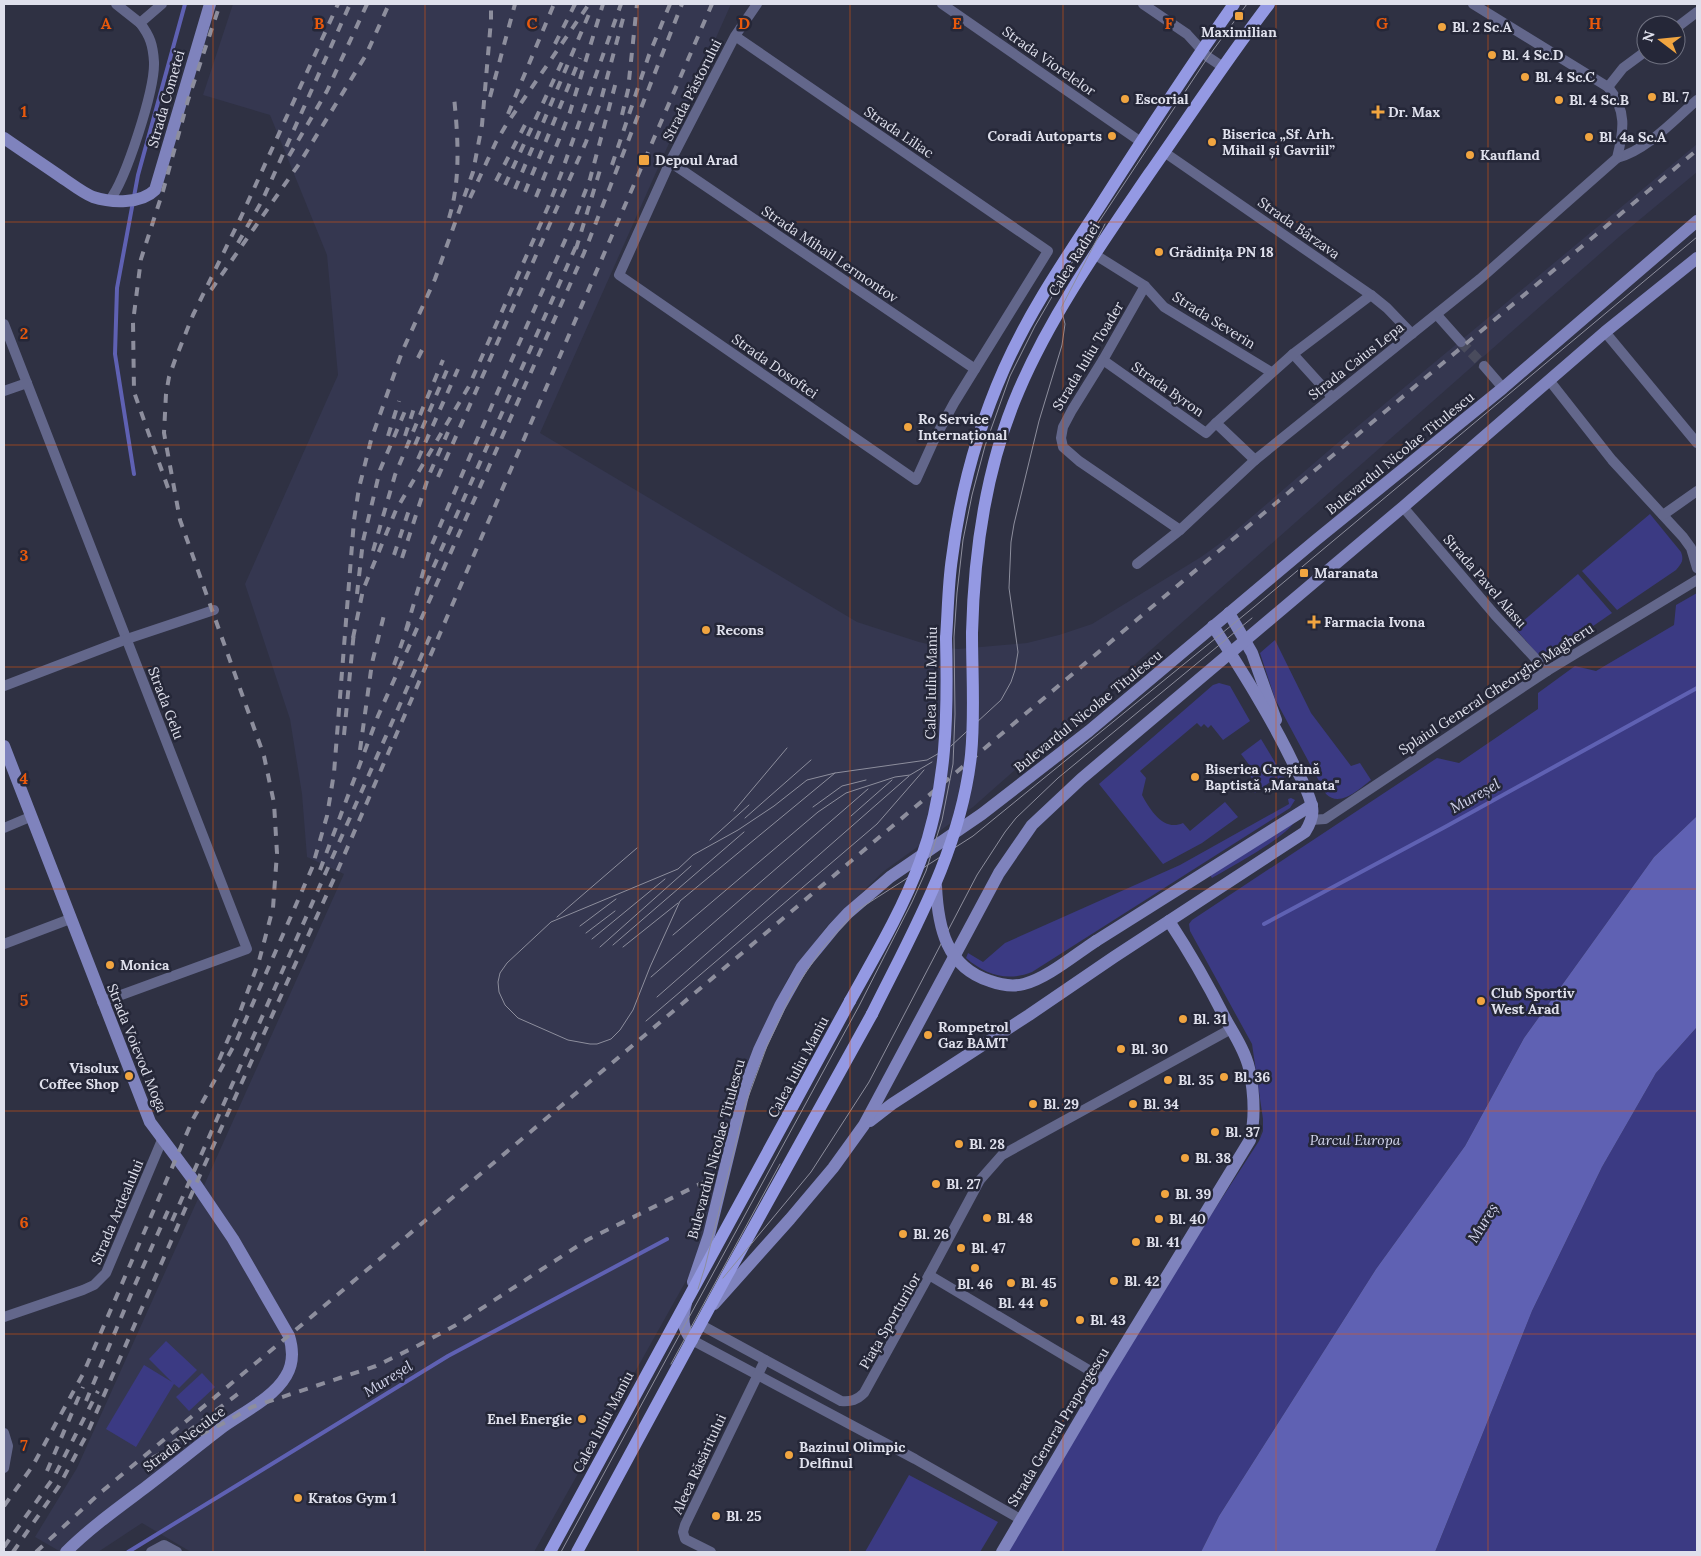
<svg xmlns="http://www.w3.org/2000/svg" width="1701" height="1556" font-family="Lora,serif">
  <style>
    .built { fill: #353750 }
    .green { fill: #3b3a83 }
    .water { fill: #5f61b3 }
    .lines { fill: none; stroke-linecap: round; stroke-linejoin: round }
    .stream { stroke: #5f61b3; stroke-width: 4 }
    .street-tunnel { stroke: #494b5c; stroke-width: 10; stroke-dasharray: 10 5; stroke-linecap: butt }
    .street { stroke: #63678b; stroke-width: 10 }
    .secondary { stroke: #7f83bd; stroke-width: 12 }
    .primary { stroke: #9499e3; stroke-width: 12 }
    .tram { stroke: #8d8e9d; stroke-width: 1 }
    .rail { stroke: #8d8e9d; stroke-width: 4; stroke-dasharray: 9 9; stroke-linecap: butt }
    .secondary-bridge { stroke: #7f83bd; stroke-width: 12 }
    .primary-bridge { stroke: #9499e3; stroke-width: 12 }
    .grid { fill: none; stroke: #e8590c; stroke-width: 1; stroke-opacity: 0.55 }
    .poi-dot { fill: #f1a540; stroke: #252738; stroke-width: 2 }
    .labels { text-anchor: middle; stroke-width: 5; stroke-linejoin: round; paint-order: stroke }
    .poi-label { font-size: 14px; font-weight: bold; fill: #dfe0ec; stroke: #252738; text-anchor: start }
    .street-label { font-size: 14px; fill: #dfe0ec; stroke: #252738 }
    .park-label { font-size: 14px; font-style: italic; fill: #d6d9f0; stroke: #252738 }
    .water-label { font-size: 15px; font-style: italic; fill: #d4d6ed; stroke: #252738 }
    .grid-label { font-size: 16px; text-anchor: middle; font-weight: bold; fill: #e8590c; stroke: #252738; stroke-width: 5; stroke-linejoin: round; paint-order: stroke }
  </style>
  <rect width="100%" height="100%" fill="#2f3143"/>
  <polygon class="built" points="233,4 731,4 540,433 857,622 919,642 940,647 958,649 1027,643 1059,635 1092,624 1201,557 1226,539 1334,446 1697,144 1697,172 1620,236 973,807 884,871 827,926 788,978 746,1065 706,1235 696,1263 534,1552 191,1552 142,1523 98,1552 61,1552 35,1537 77,1468 344,874 307,857 302,794 290,719 245,584 338,375 327,255 270,115 203,95"/>
  <g class="green">
    <path d="M1650 514 1681 552C1684 560 1682 563 1676 570L1617 610 1582 571Z"/>
    <polygon points="1578,574 1612,613 1554,653 1545,657 1538,655 1515,628"/>
    <polygon points="1697,593 1697,816 1654,857 1524,1038 1465,1146 1376,1269 1219,1516 1201,1552 1007,1552 1174,1272 1259,1141 1263,1131 1263,1119 1252,1044 1190,931 1189,924 1192,920 1437,758 1459,763 1538,709 1538,693 1575,666 1596,671 1674,625 1676,605"/>
    <path d="M1275 640 1311 713 1351 766 1360 763 1371 780C1359 789 1340 808 1326 794L1275 699 1260 653Z"/>
    <path d="M1219 683 1230 686 1250 721 1223 740 1211 725 1208 728 1204 724 1201 727 1197 723 1140 771 1146 778 1142 795C1150 810 1164 832 1183 823L1190 831 1225 802 1238 817 1202 843 1163 864 1099 784 1213 685Z"/>
    <polygon points="1261,739 1290,787 1285,788 1277,777 1255,793 1250,787 1254,783 1249,773 1253,770 1241,754"/>
    <path d="M1291 798 1295 800 1290 808 1032 972C1007 982 986 975 966 958L968 953 983 962 1005 943 1180 865 1289 804 1288 799Z"/>
    <path d="M1295 821C1285 838 1231 867 1212 878L1210 875Z"/>
    <polygon points="1697,1027 1697,1552 1435,1552 1532,1311 1602,1167 1656,1073"/>
    <polygon points="166,1341 197,1370 179,1388 174,1384 136,1447 106,1429 144,1365 172,1382 149,1359"/>
    <polygon points="202,1373 215,1387 189,1411 176,1397"/>
    <polygon points="909,1475 998,1522 980,1552 865,1552"/>
  </g>
  <polygon class="water" points="1697,816 1697,1027 1656,1073 1602,1167 1532,1311 1435,1552 1201,1552 1219,1516 1376,1269 1465,1146 1524,1038 1654,857"/>
  <g class="lines">
    <g class="stream">
      <polyline points="134,474 115,354 117,288 138,175 185,4"/>
      <polyline points="1264,924 1445,827 1697,688"/>
      <polyline points="128,1552 448,1356 667,1239"/>
    </g>
    <polyline class="street-tunnel" points="1461,342 1484,366"/>
    <g class="street">
      <polyline points="116,4 140,23"/>
      <polyline points="942,4 1141,142"/>
      <polyline points="1143,4 1187,34 1208,57 1223,67"/>
      <polyline points="1676,28 1697,12"/>
      <polyline points="735,36 1048,251 954,403 935,438 916,480 619,275 670,162 735,36 757,4"/>
      <polyline points="1608,87 1623,68 1646,51"/>
      <polyline points="1164,152 1371,295 1387,308 1412,334"/>
      <path d="M1617 158C1647 150 1674 120 1697 100"/>
      <polyline points="670,162 975,369"/>
      <path d="M109 201C126 180 155 89 154 62 153 45 150 36 140 23L162 4"/>
      <polyline points="1094,254 1145,286 1164,307 1271,372"/>
      <polyline points="1145,286 1103,360 1072,410 1063,427 1061,438 1063,447 1079,461 1180,530"/>
      <polyline points="1437,315 1461,342"/>
      <polyline points="4,324 247,949 102,1002"/>
      <polyline points="1605,332 1697,443"/>
      <polyline points="1293,354 1332,397"/>
      <polyline points="1103,360 1206,433 1216,423"/>
      <polyline points="1484,366 1503,388"/>
      <polyline points="1549,380 1612,460 1683,537 1691,548 1697,568"/>
      <polyline points="4,391 27,383"/>
      <polyline points="1255,460 1216,423 1293,354 1371,295"/>
      <polyline points="1403,507 1495,615 1547,671"/>
      <polyline points="1663,515 1697,491"/>
      <path d="M1137 564 1180 530 1255 460 1480 279 1617 158C1624 130 1627 110 1608 87L1473 4"/>
      <polyline points="4,686 127,639 214,610"/>
      <polyline points="1311,820 1325,819 1547,671 1697,580"/>
      <polyline points="4,828 30,817"/>
      <polyline points="4,944 70,919"/>
      <polyline points="929,1275 980,1180 1002,1155 1231,1029"/>
      <polyline points="4,1317 83,1290 94,1285 106,1273 162,1140"/>
      <path d="M701 1325 841 1401C851 1402 857 1400 864 1393L929 1275 1104 1379"/>
      <polyline points="692,1340 915,1459 1020,1519"/>
      <polyline points="4,1433 8,1446 4,1468"/>
      <polyline points="151,1552 164,1545 177,1552"/>
      <polyline points="711,1552 685,1539 683,1532 685,1525 765,1360"/>
    </g>
    <g class="secondary">
      <path d="M4 138C24 152 44 165 64 179 73 185 83 193 93 197 112 203 141 204 155 190L210 4"/>
      <polyline points="1229,613 1252,653 1276,720"/>
      <path d="M4 746 150 1122 191 1177 233 1239 289 1336C293 1349 294 1363 286 1376 274 1397 244 1412 224 1426 198 1446 172 1467 146 1487 118 1508 90 1528 66 1552"/>
      <polyline points="1096,941 1312,805"/>
      <path d="M870 1121 892 1104 1029 1015 1114 957 1305 832C1310 824 1314 816 1312 807 1309 792 1301 778 1294 765 1271 717 1242 671 1213 626"/>
      <polyline points="693,1282 709,1235 745,1087 759,1050 780,1006 802,967 834,928 848,913 890,877 982,814 1089,731 1316,540 1503,388 1697,221"/>
      <path d="M686 1303C682 1318 682 1329 692 1340"/>
      <polyline points="714,1304 790,1219 833,1168 864,1125 999,873 1032,825 1081,779 1403,507 1605,332 1697,258"/>
      <path d="M1002 1552 1104 1379 1250 1140C1256 1116 1254 1092 1249 1068 1245 1051 1235 1036 1226 1020 1209 986 1190 953 1169 921"/>
    </g>
    <g class="primary">
      <path d="M972 633C974 551 986 466 1019 390 1052 313 1102 243 1149 174 1189 117 1227 59 1269 4"/>
      <path d="M946 638C948 611 948 585 952 558 960 494 978 428 1004 369 1029 312 1064 261 1098 209 1142 140 1187 71 1234 4"/>
      <path d="M550 1552C649 1368 751 1185 850 1001"/>
      <polyline points="577,1552 726,1277 872,1014"/>
    </g>
    <g class="tram">
      <polyline points="951,746 1001,700 1011,682 1015,670 1018,652 1009,588 1011,542 1014,524 1039,421 1062,345 1065,324 1061,308 1105,224"/>
      <polyline points="835,773 680,901 650,967 633,1010 620,1030 611,1039 597,1044 590,1044 568,1040 518,1018 505,1005 499,992 498,982 500,973 507,963 551,922 678,869 693,855 738,830 774,806 807,780 835,773 927,760 950,747"/>
      <polyline points="813,807 842,786 866,780"/>
      <polyline points="734,811 787,748"/>
      <polyline points="851,816 892,780"/>
      <polyline points="745,818 811,760"/>
      <polyline points="710,840 749,805"/>
      <polyline points="557,917 637,848"/>
      <polyline points="580,926 616,899"/>
      <polyline points="586,933 615,911"/>
      <polyline points="673,935 818,812 846,793 895,777 910,775 932,762"/>
      <polyline points="592,939 665,879"/>
      <polyline points="613,945 744,832"/>
      <polyline points="600,947 691,866"/>
      <polyline points="623,947 678,903"/>
      <polyline points="651,977 868,789"/>
      <polyline points="657,997 909,776"/>
      <polyline points="646,1021 877,824 924,770"/>
      <polyline points="723,1278 811,1172 869,1082 977,875 1005,832 1016,818 1058,778 1252,618"/>
      <polyline points="698,1289 705,1267 746,1103 767,1046 792,993 821,950 856,911 973,836 1254,607 1697,237"/>
      <polyline points="671,1364 780,1164"/>
      <polyline points="561,1552 859,1006 912,902 926,871 942,820 953,764 955,714 954,637 957,593 963,540 972,495 985,446 1010,376 1035,326 1071,264 1208,57 1247,4"/>
    </g>
    <g class="rail">
      <polyline points="555,44 575,4"/>
      <polyline points="490,97 515,4"/>
      <polyline points="508,114 554,4"/>
      <polyline points="622,115 628,90 637,4"/>
      <polyline points="289,156 327,91 367,4"/>
      <polyline points="612,165 649,55 670,4"/>
      <polyline points="496,181 527,121"/>
      <polyline points="505,185 562,62"/>
      <polyline points="515,189 589,14"/>
      <polyline points="525,192 580,58"/>
      <polyline points="536,197 570,112 603,4"/>
      <polyline points="470,198 496,142 506,125 589,4"/>
      <path d="M449 218C461 180 458 136 454 97"/>
      <polyline points="238,243 263,199 350,4"/>
      <polyline points="576,249 600,170"/>
      <polyline points="211,290 299,164 366,55 389,4"/>
      <polyline points="418,358 422,350"/>
      <polyline points="388,436 399,401"/>
      <polyline points="405,436 416,402"/>
      <polyline points="415,445 450,363"/>
      <polyline points="418,459 458,369"/>
      <polyline points="438,477 586,142 601,100 624,15"/>
      <polyline points="168,488 134,392 133,322 141,259 163,191 188,100 220,4"/>
      <polyline points="373,551 395,475 443,360"/>
      <polyline points="394,555 409,510"/>
      <polyline points="402,558 429,475 448,432"/>
      <polyline points="426,584 577,244"/>
      <polyline points="357,594 363,541 380,470 408,404"/>
      <polyline points="406,630 430,549 508,368 575,218 590,179 617,78"/>
      <polyline points="353,638 363,590 396,510 469,386 548,207 561,174 621,4"/>
      <polyline points="394,665 409,623"/>
      <polyline points="344,735 354,631"/>
      <polyline points="360,750 372,663 384,615"/>
      <polyline points="320,870 378,716 584,253 682,4"/>
      <polyline points="219,1060 240,1012 259,961 273,908 277,853 274,803 264,756 180,520 164,433 166,394 169,377 175,360 193,315 241,217 338,4"/>
      <polyline points="172,1221 431,634"/>
      <polyline points="86,1401 134,1287 171,1204"/>
      <polyline points="173,1443 243,1390"/>
      <polyline points="152,1458 222,1424 252,1407 376,1366 419,1345 456,1325 587,1240 704,1182"/>
      <polyline points="47,1471 83,1387"/>
      <polyline points="4,1506 32,1467 83,1374 193,1119 236,1042 312,868 327,816 334,773 354,520 359,488 371,440 402,352 435,279 473,172 482,125 491,20 491,4"/>
      <polyline points="4,1547 54,1477 98,1391"/>
      <polyline points="13,1552 59,1486 87,1434 196,1184 336,874 712,4"/>
      <polyline points="36,1552 100,1493 317,1312 1146,612 1697,150"/>
    </g>
    <path class="secondary-bridge" d="M936 886C938 927 946 967 990 981 1001 985 1013 987 1024 984 1046 979 1076 954 1096 941"/>
    <g class="primary-bridge">
      <path d="M850 1001C875 956 902 911 920 862 947 790 948 714 946 638"/>
      <path d="M872 1014C913 931 961 849 971 755 975 715 972 674 972 633"/>
    </g>
  </g>
  <path class="grid" d="M213 4V1552M425 4V1552M638 4V1552M850 4V1552M1063 4V1552M1276 4V1552M1488 4V1552M4 222H1697M4 445H1697M4 667H1697M4 889H1697M4 1111H1697M4 1334H1697"/>
  <g class="poi-dot">
    <rect x="1234" y="11" width="10" height="10" rx="2.5"/>
    <circle cx="1442" cy="27" r="5"/>
    <circle cx="1492" cy="55" r="5"/>
    <circle cx="1525" cy="77" r="5"/>
    <circle cx="1652" cy="97" r="5"/>
    <circle cx="1125" cy="99" r="5"/>
    <circle cx="1559" cy="100" r="5"/>
    <path d="M1375.5 104.5h5v5h5v5h-5v5h-5v-5h-5v-5h5z"/>
    <circle cx="1112" cy="136" r="5"/>
    <circle cx="1589" cy="137" r="5"/>
    <circle cx="1212" cy="142" r="5"/>
    <circle cx="1470" cy="155" r="5"/>
    <rect x="638" y="154" width="12" height="12" rx="2.5"/>
    <circle cx="1159" cy="252" r="5"/>
    <circle cx="908" cy="427" r="5"/>
    <rect x="1299" y="568" width="10" height="10" rx="2.5"/>
    <path d="M1311.5 614.5h5v5h5v5h-5v5h-5v-5h-5v-5h5z"/>
    <circle cx="706" cy="630" r="5"/>
    <circle cx="1195" cy="777" r="5"/>
    <circle cx="110" cy="965" r="5"/>
    <circle cx="1481" cy="1001" r="5"/>
    <circle cx="1183" cy="1019" r="5"/>
    <circle cx="928" cy="1035" r="5"/>
    <circle cx="1121" cy="1049" r="5"/>
    <circle cx="129" cy="1076" r="5"/>
    <circle cx="1224" cy="1077" r="5"/>
    <circle cx="1168" cy="1080" r="5"/>
    <circle cx="1033" cy="1104" r="5"/>
    <circle cx="1133" cy="1104" r="5"/>
    <circle cx="1215" cy="1132" r="5"/>
    <circle cx="959" cy="1144" r="5"/>
    <circle cx="1185" cy="1158" r="5"/>
    <circle cx="936" cy="1184" r="5"/>
    <circle cx="1165" cy="1194" r="5"/>
    <circle cx="987" cy="1218" r="5"/>
    <circle cx="1159" cy="1219" r="5"/>
    <circle cx="903" cy="1234" r="5"/>
    <circle cx="1136" cy="1242" r="5"/>
    <circle cx="961" cy="1248" r="5"/>
    <circle cx="975" cy="1268" r="5"/>
    <circle cx="1114" cy="1281" r="5"/>
    <circle cx="1011" cy="1283" r="5"/>
    <circle cx="1044" cy="1303" r="5"/>
    <circle cx="1080" cy="1320" r="5"/>
    <circle cx="582" cy="1419" r="5"/>
    <circle cx="789" cy="1455" r="5"/>
    <circle cx="298" cy="1498" r="5"/>
    <circle cx="716" cy="1516" r="5"/>
  </g>
  <g class="labels">
    <g class="poi-label">
      <text x="1452" y="32">Bl. 2 Sc.A</text>
      <text x="1239" y="37" text-anchor="middle">Maximilian</text>
      <text x="1502" y="60">Bl. 4 Sc.D</text>
      <text x="1535" y="82">Bl. 4 Sc.C</text>
      <text x="1662" y="102">Bl. 7</text>
      <text x="1135" y="104">Escorial</text>
      <text x="1569" y="105">Bl. 4 Sc.B</text>
      <text x="1388" y="117">Dr. Max</text>
      <text x="1222" y="139">Biserica „Sf. Arh.<tspan x="1222" dy="16">Mihail și Gavriil”</tspan></text>
      <text x="1102" y="141" text-anchor="end">Coradi Autoparts</text>
      <text x="1599" y="142">Bl. 4a Sc.A</text>
      <text x="1480" y="160">Kaufland</text>
      <text x="655" y="165">Depoul Arad</text>
      <text x="1169" y="257">Grădinița PN 18</text>
      <text x="918" y="424">Ro Service<tspan x="918" dy="16">Internațional</tspan></text>
      <text x="1314" y="578">Maranata</text>
      <text x="1324" y="627">Farmacia Ivona</text>
      <text x="716" y="635">Recons</text>
      <text x="1205" y="774">Biserica Creștină<tspan x="1205" dy="16">Baptistă ,,Maranata"</tspan></text>
      <text x="120" y="970">Monica</text>
      <text x="1491" y="998">Club Sportiv<tspan x="1491" dy="16">West Arad</tspan></text>
      <text x="1193" y="1024">Bl. 31</text>
      <text x="938" y="1032">Rompetrol<tspan x="938" dy="16">Gaz BAMT</tspan></text>
      <text x="1131" y="1054">Bl. 30</text>
      <text x="119" y="1073" text-anchor="end">Visolux<tspan x="119" dy="16">Coffee Shop</tspan></text>
      <text x="1234" y="1082">Bl. 36</text>
      <text x="1178" y="1085">Bl. 35</text>
      <text x="1043" y="1109">Bl. 29</text>
      <text x="1143" y="1109">Bl. 34</text>
      <text x="1225" y="1137">Bl. 37</text>
      <text x="969" y="1149">Bl. 28</text>
      <text x="1195" y="1163">Bl. 38</text>
      <text x="946" y="1189">Bl. 27</text>
      <text x="1175" y="1199">Bl. 39</text>
      <text x="997" y="1223">Bl. 48</text>
      <text x="1169" y="1224">Bl. 40</text>
      <text x="913" y="1239">Bl. 26</text>
      <text x="1146" y="1247">Bl. 41</text>
      <text x="971" y="1253">Bl. 47</text>
      <text x="1124" y="1286">Bl. 42</text>
      <text x="1021" y="1288">Bl. 45</text>
      <text x="975" y="1289" text-anchor="middle">Bl. 46</text>
      <text x="1034" y="1308" text-anchor="end">Bl. 44</text>
      <text x="1090" y="1325">Bl. 43</text>
      <text x="572" y="1424" text-anchor="end">Enel Energie</text>
      <text x="799" y="1452">Bazinul Olimpic<tspan x="799" dy="16">Delfinul</tspan></text>
      <text x="308" y="1503">Kratos Gym 1</text>
      <text x="726" y="1521">Bl. 25</text>
    </g>
    <g class="street-label">
      <text transform="translate(1049 61) rotate(35)" y="5">Strada Viorelelor</text>
      <text transform="translate(692 90) rotate(-63)" y="5">Strada Păstorului</text>
      <text transform="translate(166 99) rotate(-74)" y="5">Strada Cometei</text>
      <text transform="translate(899 132) rotate(34)" y="5">Strada Liliac</text>
      <text transform="translate(1299 228) rotate(35)" y="5">Strada Bârzava</text>
      <text transform="translate(830 254) rotate(34)" y="5">Strada Mihail Lermontov</text>
      <text transform="translate(1074 259) rotate(-58)" y="5">Calea Radnei</text>
      <text transform="translate(1214 320) rotate(32)" y="5">Strada Severin</text>
      <text transform="translate(1088 356) rotate(-59)" y="5">Strada Iuliu Toader</text>
      <text transform="translate(1356 361) rotate(-38)" y="5">Strada Caius Lepa</text>
      <text transform="translate(775 366) rotate(35)" y="5">Strada Dosoftei</text>
      <text transform="translate(1168 389) rotate(35)" y="5">Strada Byron</text>
      <text transform="translate(1400 453) rotate(-39)" y="5">Bulevardul Nicolae Titulescu</text>
      <text transform="translate(1485 581) rotate(49)" y="5">Strada Pavel Alasu</text>
      <text transform="translate(931 683) rotate(-89)" y="5">Calea Iuliu Maniu</text>
      <text transform="translate(1496 689) rotate(-33)" y="5">Splaiul General Gheorghe Magheru</text>
      <text transform="translate(166 703) rotate(69)" y="5">Strada Gelu</text>
      <text transform="translate(1088 711) rotate(-39)" y="5">Bulevardul Nicolae Titulescu</text>
      <text transform="translate(137 1048) rotate(68)" y="5">Strada Voievod Moga</text>
      <text transform="translate(798 1067) rotate(-62)" y="5">Calea Iuliu Maniu</text>
      <text transform="translate(716 1149) rotate(-75)" y="5">Bulevardul Nicolae Titulescu</text>
      <text transform="translate(117 1212) rotate(-67)" y="5">Strada Ardealului</text>
      <text transform="translate(890 1321) rotate(-60)" y="5">Piața Sporturilor</text>
      <text transform="translate(603 1422) rotate(-62)" y="5">Calea Iuliu Maniu</text>
      <text transform="translate(1058 1427) rotate(-59)" y="5">Strada General Praporgescu</text>
      <text transform="translate(184 1439) rotate(-37)" y="5">Strada Neculce</text>
      <text transform="translate(699 1464) rotate(-65)" y="5">Aleea Răsăritului</text>
    </g>
    <g class="park-label">
      <text x="1355" y="1145">Parcul Europa</text>
    </g>
    <g class="water-label">
      <text transform="translate(1475 796) rotate(-29)" y="5">Mureșel</text>
      <text transform="translate(1483 1223) rotate(-58)" y="5">Mureș</text>
      <text transform="translate(388 1379) rotate(-32)" y="5">Mureșel</text>
    </g>
  </g>
  <g class="grid-label">
    <text x="106" y="29">A</text>
    <text x="319" y="29">B</text>
    <text x="532" y="29">C</text>
    <text x="744" y="29">D</text>
    <text x="957" y="29">E</text>
    <text x="1169" y="29">F</text>
    <text x="1382" y="29">G</text>
    <text x="1595" y="29">H</text>
    <text x="24" y="117">1</text>
    <text x="24" y="339">2</text>
    <text x="24" y="561">3</text>
    <text x="24" y="784">4</text>
    <text x="24" y="1006">5</text>
    <text x="24" y="1228">6</text>
    <text x="24" y="1451">7</text>
  </g>
  <rect width="1701" height="1556" fill="none" stroke="#dfe0ec" stroke-width="10"/>
  <g transform="translate(1661 40) rotate(286)"><circle r="24" fill="#252738" stroke="#6f7180"/>
  <path d="M0-4L9 19L0 12L-9 19Z" fill="#f1a540"/>
  <text y="-8" font-size="14" font-weight="bold" text-anchor="middle" fill="#dfe0ec">N</text>
  </g>
</svg>
